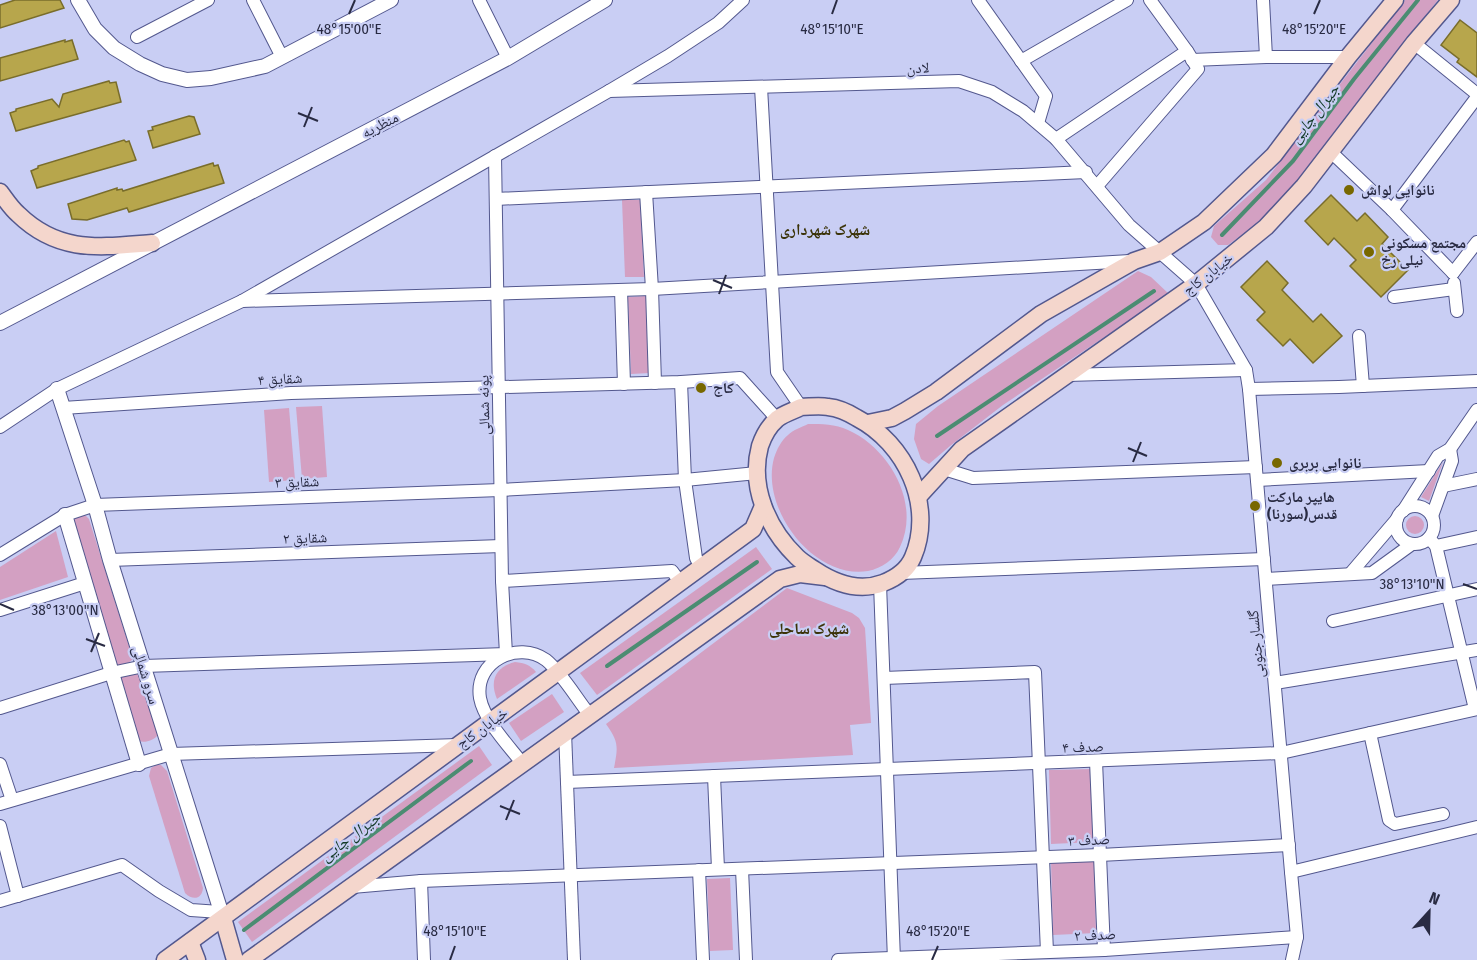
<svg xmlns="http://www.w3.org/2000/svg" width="1477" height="960" font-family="'Fira Sans Condensed','Noto Naskh Arabic',sans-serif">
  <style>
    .green { fill: #d3a0c2 }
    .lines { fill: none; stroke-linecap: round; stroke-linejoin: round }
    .stream { stroke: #4b8c72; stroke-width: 4 }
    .building { fill: #b7a64c; stroke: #796d2b; stroke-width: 1.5 }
    .minor-casing { stroke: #53588e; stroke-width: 14 }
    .tertiary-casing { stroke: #53588e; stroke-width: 16 }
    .secondary-casing { stroke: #53588e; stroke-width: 19 }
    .minor { stroke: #fff; stroke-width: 12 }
    .tertiary { stroke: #fff; stroke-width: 14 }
    .secondary { stroke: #f4d6cc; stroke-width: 16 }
    .ticks { fill: none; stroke: #292b43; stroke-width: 2 }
    .poi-dot { fill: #786800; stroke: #c9cef4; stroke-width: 2 }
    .labels { text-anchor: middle; stroke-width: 4.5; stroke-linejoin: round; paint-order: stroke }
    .street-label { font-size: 15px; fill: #292b43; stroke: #c9cef4 }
    .poi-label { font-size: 15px; font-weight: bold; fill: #292b43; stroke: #c9cef4; text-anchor: start }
    .water-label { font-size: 16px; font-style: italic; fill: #123926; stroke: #c9cef4 }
    .neighbourhood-label { font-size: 16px; font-weight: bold; fill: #3b3308; stroke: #c9cef4 }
    .ticks-label { font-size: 15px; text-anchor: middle; fill: #292b43; stroke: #c9cef4; stroke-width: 4.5; stroke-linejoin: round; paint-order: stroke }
  </style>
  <rect width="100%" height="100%" fill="#c9cef4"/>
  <g class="green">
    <polygon points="1405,0 1438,0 1356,104 1306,173 1284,197 1258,223 1228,245 1218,245 1211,237 1214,226 1266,180"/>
    <polygon points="622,200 640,200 644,277 625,277"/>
    <polygon points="1138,271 1151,277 1169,294 1003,405 950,446 929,464 921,459 914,439 916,424 938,406"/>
    <polygon points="646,296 650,373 631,374 628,297"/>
    <polygon points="322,406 327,477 302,479 296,407"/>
    <polygon points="289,408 295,480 269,482 264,410"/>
    <path d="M808 424C822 424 835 424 848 430 889 448 921 503 900 547 894 560 882 568 868 571 814 580 760 509 774 458 777 449 781 441 788 435 793 430 802 427 808 424Z"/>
    <polygon points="1443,462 1429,501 1421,497"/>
    <polygon points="79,514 86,516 89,519 133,659 126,665 116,665 72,520 75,516"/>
    <circle cx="1415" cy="525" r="9"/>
    <polygon points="56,531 68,577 0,600 0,567"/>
    <polygon points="756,547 772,569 597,695 580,673"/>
    <path d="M787 588 852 613 859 618 865 628 871 723 850 725 853 755 614 768C618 747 619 742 606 724Z"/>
    <path d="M515 662C525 663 530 665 536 672L497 699C489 680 496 667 515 662Z"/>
    <path d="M138 673 158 735C153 741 145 743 138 741L120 678 123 676Z"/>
    <polygon points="552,694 564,712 521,741 509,723"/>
    <polygon points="479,746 492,765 252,942 238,922"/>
    <path d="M156 765H161L167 771 203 888C202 899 193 901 185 893L149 776 151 768Z"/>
    <polygon points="1091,769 1093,842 1051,844 1049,770"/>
    <polygon points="1094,860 1096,933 1053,935 1051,861"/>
    <polygon points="730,878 733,950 710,951 707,879"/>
  </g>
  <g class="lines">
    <g class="stream">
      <polyline points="1222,235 1293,161 1354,79 1418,0"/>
      <polyline points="937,436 1154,291"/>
      <polyline points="607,666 757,562"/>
      <polyline points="244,930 471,761"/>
    </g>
  </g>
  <g class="building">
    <polygon points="15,0 60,0 64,8 0,28 0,5"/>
    <polygon points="1460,20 1477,33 1477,77 1457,62 1459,59 1441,45"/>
    <polygon points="65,40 65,42 72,40 78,59 0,81 0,58"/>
    <polygon points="109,81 110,83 116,82 121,102 16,131 10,113 16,111 16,109 52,99 59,107 63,94"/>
    <polygon points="189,116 194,117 200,134 153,148 148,131 153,130 152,127"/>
    <polygon points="124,140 126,142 129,141 136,160 37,188 31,171 38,168 38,166"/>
    <polygon points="213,163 214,166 218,165 224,183 129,212 127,208 87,220 72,219 68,204 117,188 117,190 122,189 123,191"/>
    <polygon points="1331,195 1357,221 1365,213 1388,237 1382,244 1408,270 1381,297 1350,266 1356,260 1334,238 1328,245 1305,221"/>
    <polygon points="1267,261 1288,283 1282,290 1313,322 1321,314 1342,336 1313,363 1290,339 1283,346 1257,320 1265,312 1241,287"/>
  </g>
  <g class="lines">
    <g class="minor-casing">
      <g id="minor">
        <polyline points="253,0 282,57"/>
        <polyline points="479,0 508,58"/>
        <polyline points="978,0 1046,96 1038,123"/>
        <polyline points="1263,0 1266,57"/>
        <polyline points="137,37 208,0"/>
        <polyline points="1414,43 1477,94"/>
        <polyline points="1192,60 1266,57 1348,57"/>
        <polyline points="1021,61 1127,0"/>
        <polyline points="761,87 777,372 801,407"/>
        <polyline points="609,91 959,81 992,92 1023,111 1056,139 1129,225 1196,284 1246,370 1249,389 1291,872 1477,827"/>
        <polyline points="1056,139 1187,51"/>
        <polyline points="1331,152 1392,210 1453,273"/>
        <polyline points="1097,186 1198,69 1187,51 1150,0"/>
        <polyline points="646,192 652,289 655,383"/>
        <polyline points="496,199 1086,172"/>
        <polyline points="1392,210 1477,97"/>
        <polyline points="1453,273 1477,242"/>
        <polyline points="1454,283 1457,311"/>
        <polyline points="621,290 624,384"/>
        <polyline points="1394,297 1454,289"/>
        <polyline points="242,301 652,289 1130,261"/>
        <polyline points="1359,336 1363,386"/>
        <polyline points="1067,375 1246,370"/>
        <polyline points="681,382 685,480 696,558 701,567"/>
        <polyline points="1249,389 1339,387 1477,381"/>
        <polyline points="63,408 291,393 681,382 740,378 777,419"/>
        <polyline points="0,427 57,389 242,301 609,91 668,56 718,23 743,0"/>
        <polyline points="944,469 973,478 1256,467"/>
        <polyline points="1257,480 1429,471"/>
        <polyline points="1443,486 1477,479"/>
        <circle cx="1415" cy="525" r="19"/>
        <polyline points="1403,511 1438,456 1450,449 1477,410"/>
        <polyline points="1432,516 1452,461 1450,449"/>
        <polyline points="1429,538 1436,546 1475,709"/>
        <polyline points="1436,546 1477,537"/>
        <polyline points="0,555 65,515 95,505 500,490 685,480 757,473"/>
        <polyline points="110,560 501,546"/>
        <polyline points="901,573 1264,559"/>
        <polyline points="1350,574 1397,519"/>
        <polyline points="1266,579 1372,573 1412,544"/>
        <polyline points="502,581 672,571 680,582"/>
        <polyline points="880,584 894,960"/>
        <polyline points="0,610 85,583"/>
        <polyline points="1333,621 1477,589"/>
        <polyline points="884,678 1035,672 1047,952"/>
        <polyline points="1275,683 1477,650"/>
        <polyline points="0,708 111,673 144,666 506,654 502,581 495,156"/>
        <polyline points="565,732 574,960"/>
        <polyline points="1370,733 1389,820 1395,824 1443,814"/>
        <polyline points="1096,761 1104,950"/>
        <path d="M522 763C508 745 484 720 480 698 474 661 518 640 546 660 561 672 577 699 589 714"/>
        <polyline points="0,764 12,800"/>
        <polyline points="714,776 718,869"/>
        <polyline points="567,782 1281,753 1477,709"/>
        <polyline points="0,804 171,754 458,745"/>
        <polyline points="0,826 18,896"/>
        <polyline points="742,869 746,960"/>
        <polyline points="699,870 703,960"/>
        <polyline points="1291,872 1297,937 1292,960"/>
        <polyline points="421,881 424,960"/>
        <polyline points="352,887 421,881 1100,855 1289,845"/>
        <polyline points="0,901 122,865 159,891 191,910 220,912"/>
        <polyline points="838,960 1104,950 1297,937"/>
      </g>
    </g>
    <g class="tertiary-casing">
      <g id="tertiary">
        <polyline points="78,0 95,29 114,48 140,64 162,74 187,80 211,78 265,66 391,0"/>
        <polyline points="0,323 508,58 605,0"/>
        <polyline points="57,389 95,505 110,560 223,918"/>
        <polyline points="65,515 139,764"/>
      </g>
    </g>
    <g class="secondary-casing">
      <g id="secondary">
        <path d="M0 192C6 200 11 208 18 214 59 254 100 247 152 243"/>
        <path d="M801 407C809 407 819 405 828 407 838 408 849 413 857 418 905 443 935 505 913 557 908 569 896 578 883 583 859 592 836 584 815 570 809 566 802 562 797 557 768 529 749 487 760 446 763 437 769 426 777 419 783 414 793 411 801 407Z"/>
        <polyline points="868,423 892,418 905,411 936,392 1041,314 1134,261 1160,252 1204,222 1274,155 1348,57 1395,0"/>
        <polyline points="918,497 962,449 1196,284 1266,227 1304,186 1414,43 1451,0"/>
        <polyline points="223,918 235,960"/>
        <polyline points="190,942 197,960"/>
        <polyline points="165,960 753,529 763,506"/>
        <polyline points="249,960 780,579 800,574 825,577"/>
      </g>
    </g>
    <use href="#minor" class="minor"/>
    <use href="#tertiary" class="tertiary"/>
    <use href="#secondary" class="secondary"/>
  </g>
  <path class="ticks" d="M349 14 355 0M832 14 837 0M1314 14 1320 0M298 113 318 121M304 127 312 107M713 280 732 288M719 294 726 275M1128 448 1147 456M1133 462 1141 442M1463 584 1477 589M0 604 14 610M86 639 105 646M91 652 99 633M500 806 520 814M506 820 514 800M450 960 455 946M932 960 938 946"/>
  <g class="poi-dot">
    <circle cx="1349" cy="190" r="6"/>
    <circle cx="1369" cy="252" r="6"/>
    <circle cx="701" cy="388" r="6"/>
    <circle cx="1277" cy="463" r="6"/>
    <circle cx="1255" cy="506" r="6"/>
  </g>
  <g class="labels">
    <g class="street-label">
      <text transform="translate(918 68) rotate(-2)" y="5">لادن</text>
      <text transform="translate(380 125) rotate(-27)" y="5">منظریه</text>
      <text transform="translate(1208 274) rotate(-38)" y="5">خیابان کاج</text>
      <text transform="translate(280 379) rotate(-3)" y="5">شقایق ۴</text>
      <text transform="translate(484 405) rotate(-91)" y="5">پونه شمالی</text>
      <text transform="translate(297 482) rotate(-2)" y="5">شقایق ۳</text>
      <text transform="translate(305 538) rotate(-2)" y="5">شقایق ۲</text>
      <text transform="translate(1256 644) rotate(-95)" y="5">گلسار جنوبی</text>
      <text transform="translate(146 675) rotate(73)" y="5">سرو شمالی</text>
      <text transform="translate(482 728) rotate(-36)" y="5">خیابان کاج</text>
      <text transform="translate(1083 747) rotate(-2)" y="5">صدف ۴</text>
      <text transform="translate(1089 840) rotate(-3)" y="5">صدف ۳</text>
      <text transform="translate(1095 935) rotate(-3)" y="5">صدف ۲</text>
    </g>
    <g class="poi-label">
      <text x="1361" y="195">نانوایی لواش</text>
      <text x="1381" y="248">مجتمع مسکونی<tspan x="1381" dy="17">نیلی رخ</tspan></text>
      <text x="713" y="393">کاج</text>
      <text x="1289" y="468">نانوایی بربری</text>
      <text x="1267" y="502">هایپر مارکت<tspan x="1267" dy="17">قدس(سورنا)</tspan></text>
    </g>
    <g class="water-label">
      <text transform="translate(1314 113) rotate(-52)" y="6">جیرال چایی</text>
      <text transform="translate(350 836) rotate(-37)" y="6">جیرال چایی</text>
    </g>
    <g class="neighbourhood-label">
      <text x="825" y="235">شهرک شهرداری</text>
      <text x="809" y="634">شهرک ساحلی</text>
    </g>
  </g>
  <g class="ticks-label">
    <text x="349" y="34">48°15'00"E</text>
    <text x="832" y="34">48°15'10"E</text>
    <text x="1314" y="34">48°15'20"E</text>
    <text x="1412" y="589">38°13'10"N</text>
    <text x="65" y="615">38°13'00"N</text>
    <text x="455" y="936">48°15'10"E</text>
    <text x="938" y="936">48°15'20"E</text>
  </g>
  <g transform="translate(1429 912) rotate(22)" stroke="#c9cef4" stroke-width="4.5" paint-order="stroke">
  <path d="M0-4.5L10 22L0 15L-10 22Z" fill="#292b43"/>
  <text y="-9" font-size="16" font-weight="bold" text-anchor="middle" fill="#292b43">N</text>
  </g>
</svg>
